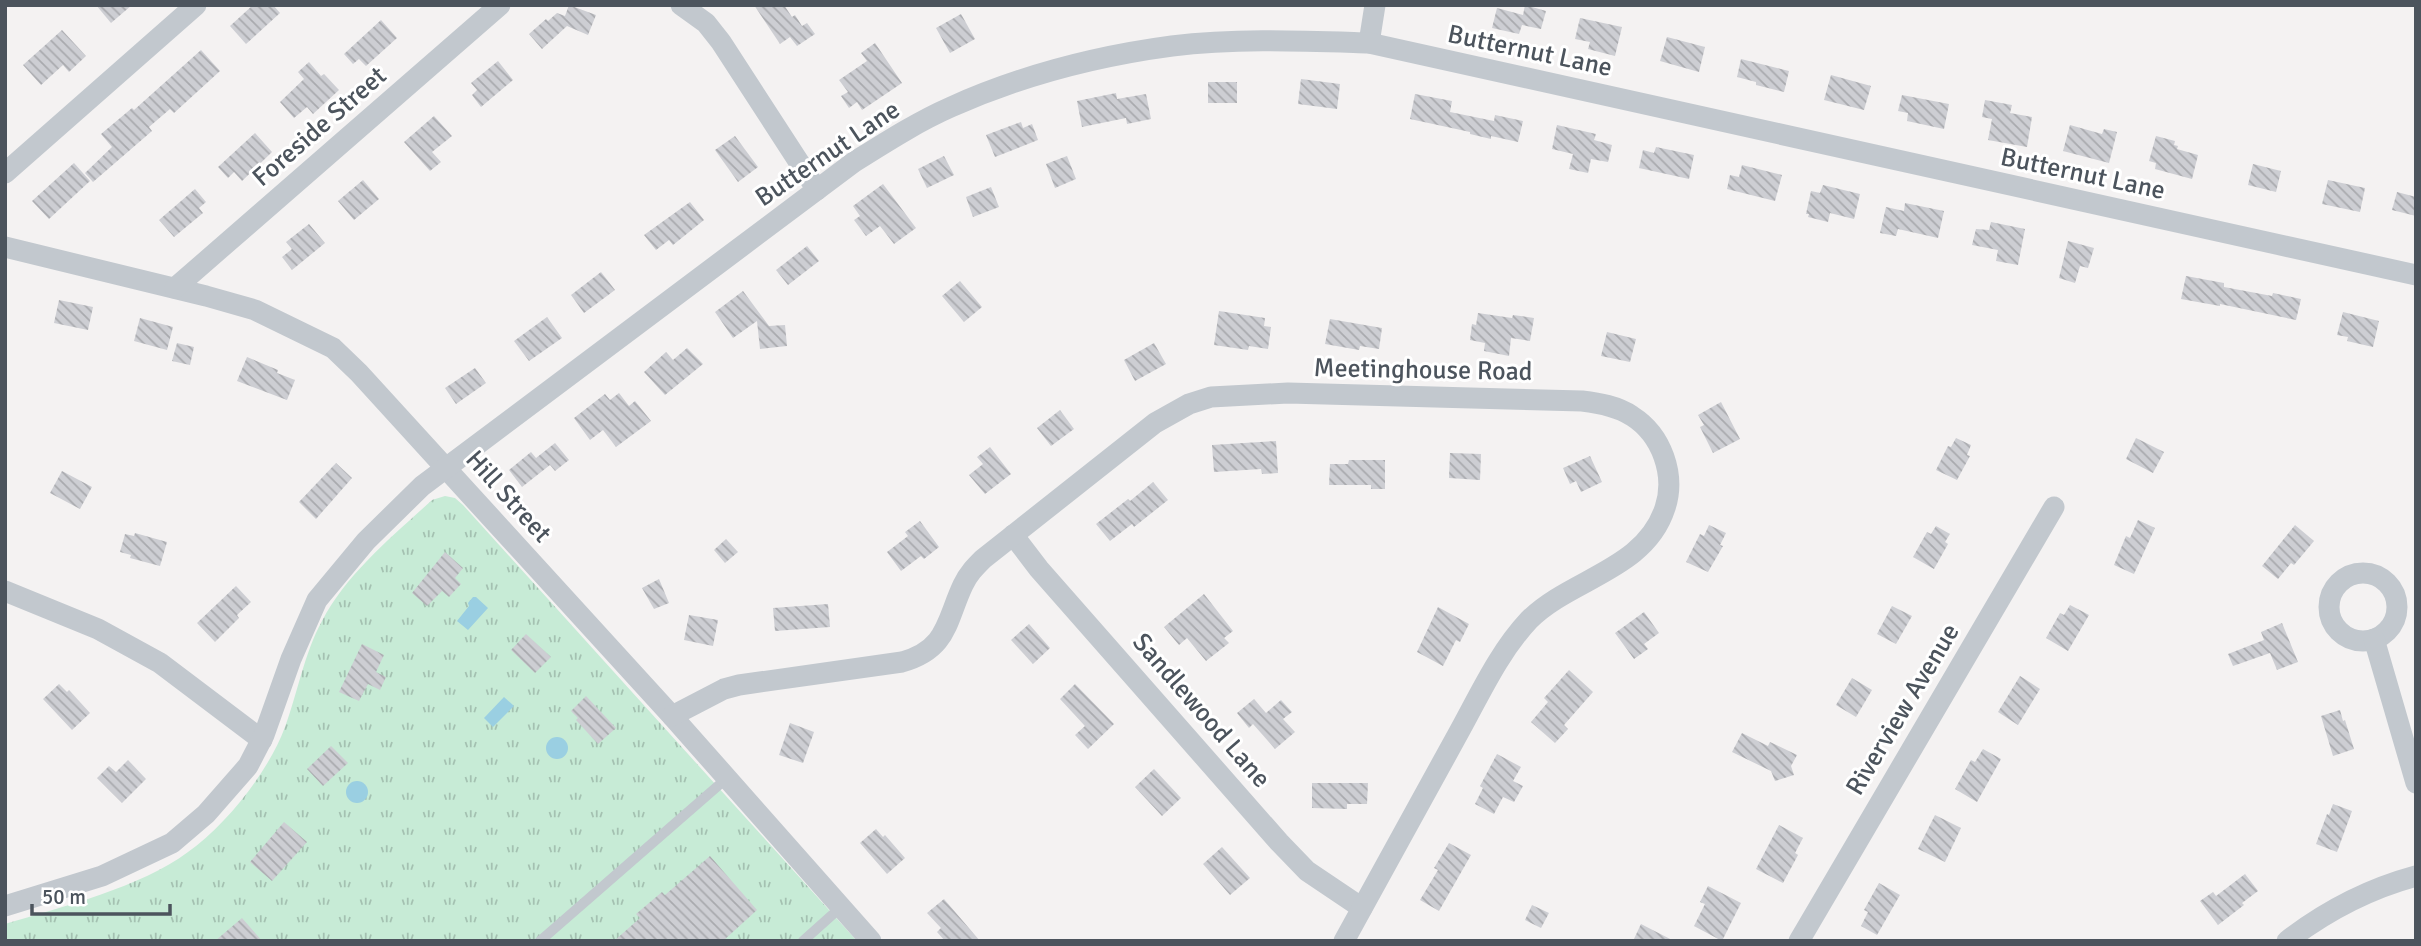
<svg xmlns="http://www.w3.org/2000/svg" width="2421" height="946" font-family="Signika,sans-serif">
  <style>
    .grass { fill: url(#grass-tufts) }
    .water { fill: #9acfe2 }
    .building { fill: url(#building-back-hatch) }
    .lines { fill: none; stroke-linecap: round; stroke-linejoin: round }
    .lane { stroke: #c2c8ce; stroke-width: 10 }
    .street { stroke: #c2c8ce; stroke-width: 21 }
    .labels { text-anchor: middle; stroke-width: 6; stroke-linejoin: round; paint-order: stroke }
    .street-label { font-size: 26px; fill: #4c545d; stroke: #fff }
  </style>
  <defs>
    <pattern id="grass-tufts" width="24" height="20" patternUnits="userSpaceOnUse" patternTransform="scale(1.75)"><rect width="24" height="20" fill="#c7ebd6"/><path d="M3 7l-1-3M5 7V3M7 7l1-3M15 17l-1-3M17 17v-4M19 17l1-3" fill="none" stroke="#a4c1b1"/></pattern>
    <pattern id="building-back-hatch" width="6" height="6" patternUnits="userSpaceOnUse" patternTransform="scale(1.75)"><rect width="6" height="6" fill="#cdced3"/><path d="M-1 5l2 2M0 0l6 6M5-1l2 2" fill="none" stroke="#a9aaae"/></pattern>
  </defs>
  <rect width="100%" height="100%" fill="#f4f2f2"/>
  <path class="grass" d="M445 496 455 498 463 505 857 941H5V924C62 907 141 887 188 852 226 825 269 771 285 727 298 692 304 654 322 621 347 573 393 536 432 500Z"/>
  <g class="water">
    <polygon points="473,597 476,597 488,608 468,630 457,621 469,606 468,603"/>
    <polygon points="504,697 514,706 493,727 484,718"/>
    <circle cx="557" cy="748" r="11"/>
    <circle cx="357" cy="792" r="11"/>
  </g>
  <g class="building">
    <polygon points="96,5 132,5 111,23"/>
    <polygon points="253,5 273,5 280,13 246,44 230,26"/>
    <polygon points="569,5 596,15 588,35 567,26 542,49 529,34 546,19 548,21 557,13 565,16"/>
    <polygon points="754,5 784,5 792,17 795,15 802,26 807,23 815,34 797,46 790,37 780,44"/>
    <polygon points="1525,5 1546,11 1541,29 1522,25 1519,34 1492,28 1497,8 1523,15"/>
    <polygon points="961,14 975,39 950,53 936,28"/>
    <polygon points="1580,18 1622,27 1615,56 1588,49 1590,42 1575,39"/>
    <polygon points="381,20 397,38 366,66 359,59 353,64 344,54"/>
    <polygon points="62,30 86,56 69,72 63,65 41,85 23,65"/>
    <polygon points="1667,37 1705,47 1699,72 1660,61"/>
    <polygon points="875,43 902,83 862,110 857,102 849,108 841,96 848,92 839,80 867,61 861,53"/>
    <polygon points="201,50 220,71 174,113 170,109 149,127 152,131 93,182 85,173 112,147 101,134 132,108 134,110"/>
    <polygon points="1741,59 1789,71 1784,92 1756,85 1756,82 1737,77"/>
    <polygon points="498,61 513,80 481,107 472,95 477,90 471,83"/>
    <polygon points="309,62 321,76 324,74 339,90 313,114 307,107 294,118 280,102 304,79 298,72"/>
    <polygon points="1831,75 1871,86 1864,110 1824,100"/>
    <polygon points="1301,79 1340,84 1337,109 1298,104"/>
    <rect x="1208" y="82" width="29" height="21"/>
    <polygon points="1116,93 1117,99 1146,94 1151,119 1127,124 1126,118 1082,127 1077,101"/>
    <polygon points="1415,94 1452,101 1450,112 1494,121 1495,115 1523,121 1518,142 1491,136 1491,139 1470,134 1470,132 1410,119"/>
    <polygon points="1902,95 1949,104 1944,129 1907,121 1908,113 1898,111"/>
    <polygon points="1985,100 2012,105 2010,113 2032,117 2027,147 1988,140 1992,119 1982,117"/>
    <polygon points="434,116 452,136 432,152 441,162 430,171 404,142"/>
    <polygon points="1021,122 1023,128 1032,124 1038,140 995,157 986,135"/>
    <polygon points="1557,125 1596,134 1594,140 1612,145 1608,162 1591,159 1588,173 1569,169 1573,154 1552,149"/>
    <polygon points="2070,125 2102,134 2104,129 2117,132 2109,163 2063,151"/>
    <polygon points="255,133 272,152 242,181 234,172 228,178 218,167"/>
    <polygon points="735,136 758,167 738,182 715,150"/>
    <polygon points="2156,136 2175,141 2174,145 2178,146 2177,149 2198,155 2192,179 2155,169 2156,163 2149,161"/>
    <polygon points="1656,147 1694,155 1689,179 1639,168 1643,150 1654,153"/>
    <polygon points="944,156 954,175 927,188 918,169"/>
    <polygon points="1067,156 1076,179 1055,188 1046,164"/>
    <polygon points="74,163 90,181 49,219 32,201"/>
    <polygon points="2253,164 2281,171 2276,192 2248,185"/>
    <polygon points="1742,165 1782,175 1775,201 1727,189 1730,175 1739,177"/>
    <polygon points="363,180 379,199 354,220 338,201"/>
    <polygon points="2328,180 2365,188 2360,212 2322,204"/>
    <polygon points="883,184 916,228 894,244 880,226 866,236 854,220 860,216 853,206"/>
    <polygon points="1823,185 1860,194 1854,219 1830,213 1828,222 1808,217 1809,214 1806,214 1811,191 1820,193"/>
    <polygon points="991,187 999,207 973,217 966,197"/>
    <polygon points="195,189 206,202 199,208 203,213 174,237 159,220"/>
    <polygon points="2397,192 2416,197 2416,216 2392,210"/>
    <polygon points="690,202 704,220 673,245 669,240 656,250 644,235"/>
    <polygon points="1905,203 1944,211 1938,238 1898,229 1896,236 1880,233 1886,207 1904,211"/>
    <polygon points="1991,222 2025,229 2018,265 1996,261 1998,250 1972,245 1976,229 1989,230"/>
    <polygon points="309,224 325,243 292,270 282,257 292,249 286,242"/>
    <polygon points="2068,241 2094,248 2088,268 2080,266 2075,283 2059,278"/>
    <polygon points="807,246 819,261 788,285 776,270"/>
    <polygon points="601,272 615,290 584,313 571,295"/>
    <polygon points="2186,276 2224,283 2224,287 2272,296 2273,293 2301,299 2296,320 2220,304 2220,306 2181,299"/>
    <polygon points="960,281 982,307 964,322 942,296"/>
    <polygon points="743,291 769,326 785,325 787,346 760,349 757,321 733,338 715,312"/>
    <polygon points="59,300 93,307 88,330 54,323"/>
    <polygon points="1219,311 1265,318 1264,326 1271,327 1268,349 1249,346 1248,350 1214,345"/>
    <polygon points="2343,312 2379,321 2373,347 2347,341 2348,337 2337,335"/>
    <polygon points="1478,313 1512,318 1513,315 1534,318 1530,341 1511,338 1509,356 1484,351 1485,343 1470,340 1472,324 1476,325"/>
    <polygon points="547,317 562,338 529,361 514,341"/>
    <polygon points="140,318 173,327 167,350 134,341"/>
    <polygon points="1330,319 1382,328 1379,349 1360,346 1359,350 1325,344"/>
    <polygon points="1607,332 1636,339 1630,362 1601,356"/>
    <polygon points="177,343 194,347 190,365 172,361"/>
    <polygon points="1154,343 1166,364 1135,381 1124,360"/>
    <polygon points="687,348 703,364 665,395 644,372 666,352 673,360"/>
    <polygon points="247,357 278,370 277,373 295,380 287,400 237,381"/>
    <polygon points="475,368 486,383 456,404 445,388"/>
    <polygon points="619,393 629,406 635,401 651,421 616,447 603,430 590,440 574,418 605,394 610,400"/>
    <polygon points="1721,402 1740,439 1713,453 1700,427 1704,425 1698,415"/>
    <polygon points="1060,410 1074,429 1051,446 1037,428"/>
    <polygon points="1956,438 1971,445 1967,455 1970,456 1957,480 1936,470 1948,446 1951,447"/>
    <polygon points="2136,438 2164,452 2153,473 2126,459"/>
    <polygon points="1276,441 1278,473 1262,474 1261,469 1214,472 1212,445"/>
    <polygon points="555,443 569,460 555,471 550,465 522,487 509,470 531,452 536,458"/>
    <polygon points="990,447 1011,474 985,494 969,475 983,464 977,457"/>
    <polygon points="1450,453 1481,454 1480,480 1449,478"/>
    <polygon points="1590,456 1602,482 1581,492 1576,481 1570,484 1563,468"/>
    <polygon points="1349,460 1385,460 1385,489 1371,489 1371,485 1329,485 1330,464 1348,464"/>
    <polygon points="336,463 352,478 316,519 299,502"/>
    <polygon points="62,471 92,487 80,509 50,493"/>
    <polygon points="1153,482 1168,500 1134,527 1132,524 1110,541 1096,524 1128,499 1130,501"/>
    <polygon points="2138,520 2155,528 2134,574 2114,565 2126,536 2130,538"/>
    <polygon points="920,521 939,547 924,559 921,556 901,571 887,552 908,536 905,532"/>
    <polygon points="1709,525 1726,533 1720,545 1723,546 1708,572 1686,562 1700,534 1704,536"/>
    <polygon points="2295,525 2314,541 2294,565 2291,563 2278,579 2262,566"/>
    <polygon points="1936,526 1950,534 1945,542 1948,544 1934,569 1913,557 1927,532 1931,534"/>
    <polygon points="135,533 167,542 160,566 130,558 131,555 120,552 125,534 134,536"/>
    <polygon points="726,539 738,552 725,563 714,550"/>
    <polygon points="445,552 463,568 455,578 461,584 449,597 442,591 427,606 412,593"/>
    <polygon points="659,579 669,603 654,609 642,588"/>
    <polygon points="236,586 251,602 237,615 239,618 215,642 197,623"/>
    <polygon points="1204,594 1233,631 1224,638 1229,643 1206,661 1187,638 1179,645 1164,627"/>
    <polygon points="828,604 830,627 775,631 773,608"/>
    <polygon points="2070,605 2089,615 2068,651 2046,638 2060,613 2064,615"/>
    <polygon points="1892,606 1912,616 1896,644 1877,634"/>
    <polygon points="1438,607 1469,624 1460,642 1456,640 1443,666 1417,652"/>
    <polygon points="1644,612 1659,633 1644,644 1648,649 1634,659 1615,633"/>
    <polygon points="689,615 718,620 713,646 684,640"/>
    <polygon points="2282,623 2298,662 2277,670 2270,653 2233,666 2228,654 2264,640 2261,632"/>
    <polygon points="1029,624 1050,648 1033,664 1011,640"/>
    <polygon points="526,634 551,657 535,673 511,650"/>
    <polygon points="362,644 384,655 376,672 386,677 380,690 368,684 359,701 339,692"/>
    <polygon points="1569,670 1593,692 1564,725 1568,729 1555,743 1531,722 1548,702 1544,698"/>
    <polygon points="2020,676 2040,689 2018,725 1998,712"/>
    <polygon points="1852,678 1872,690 1856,717 1836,705"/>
    <polygon points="59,684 67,692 69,690 90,713 72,730 43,699"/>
    <polygon points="1075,684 1114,724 1088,749 1075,735 1085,726 1060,699"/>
    <polygon points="586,696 616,728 598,744 576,720 578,718 571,711"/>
    <polygon points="1254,699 1266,713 1281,700 1292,712 1283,719 1295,732 1275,749 1253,724 1249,728 1237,713"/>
    <polygon points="2340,710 2343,721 2345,720 2354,749 2333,756 2321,716"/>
    <polygon points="790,723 814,732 803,763 779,755"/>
    <polygon points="1742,733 1768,746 1770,742 1797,755 1791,766 1794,775 1775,781 1771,771 1732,752"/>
    <polygon points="331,746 348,763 323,786 307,769"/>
    <polygon points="1983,749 2001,759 1977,802 1955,789 1971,760 1975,762"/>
    <polygon points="1497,754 1521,767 1513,781 1523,786 1514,802 1503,797 1494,814 1475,804 1483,788 1480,786"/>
    <polygon points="128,760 146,779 122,803 97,778 109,766 116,772"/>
    <polygon points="1154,769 1181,798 1162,816 1135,787"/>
    <polygon points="1312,783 1368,783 1367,804 1347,804 1347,809 1312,808"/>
    <polygon points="2333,804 2352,811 2337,852 2316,844 2327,814 2329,815"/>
    <polygon points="1935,815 1961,828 1945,862 1918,849"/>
    <polygon points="284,822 307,842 272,881 250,862"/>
    <polygon points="1779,825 1803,838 1795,853 1798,855 1783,883 1756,869"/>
    <polygon points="876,829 883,837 885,835 905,858 887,874 860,843"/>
    <polygon points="1449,843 1471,855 1439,911 1420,900 1438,870 1434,868"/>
    <polygon points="1222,847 1250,878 1230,895 1203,864"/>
    <polygon points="710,856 757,910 723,941 614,941 640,918 636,914 662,892 665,895"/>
    <polygon points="2245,874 2258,891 2242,903 2244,905 2218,925 2200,901 2213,892 2216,896"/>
    <polygon points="1879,883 1900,895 1877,935 1861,926 1868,912 1864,910"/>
    <polygon points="1708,886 1741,903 1722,941 1694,926 1705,904 1700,902"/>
    <polygon points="944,899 980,941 945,941 937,932 941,928 927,913"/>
    <polygon points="1532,905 1549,913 1541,928 1525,920"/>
    <polygon points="242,918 262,941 215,941"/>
    <polygon points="1641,924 1674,941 1633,941"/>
  </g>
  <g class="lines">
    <g class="lane">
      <polyline points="540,941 727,778"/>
      <polyline points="803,941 841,907"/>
    </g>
    <g class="street">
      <polyline points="681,5 706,23 721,42 817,190"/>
      <polyline points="1369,43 1375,5"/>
      <polyline points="5,173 196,5"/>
      <polyline points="5,247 206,296 255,310 333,348 359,373 672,716 871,941"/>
      <polyline points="175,288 500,5"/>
      <polyline points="1013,535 1039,569 1279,842 1307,871 1362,908"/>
      <circle cx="2363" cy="607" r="34"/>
      <polyline points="5,591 98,629 160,663 262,740"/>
      <polyline points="2374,639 2416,783"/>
      <path d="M672 716 724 689 739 685 902 662C948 649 946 621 963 585 968 574 975 567 983 559L1155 423 1189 404 1211 397 1288 393 1582 401C1599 403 1617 406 1632 416 1662 435 1676 475 1665 508 1645 570 1571 578 1529 620 1499 652 1480 694 1459 732 1421 802 1382 871 1344 941"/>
      <path d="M5 906 102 876 172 843 206 814 248 766 264 735 291 659 317 600 366 541 422 486 854 162C886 142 917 122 951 107 1020 76 1097 56 1172 46 1237 38 1304 41 1369 43L2416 275"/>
      <polyline points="1799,941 2054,507"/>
      <path d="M2287 941C2326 911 2368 889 2416 876"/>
    </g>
  </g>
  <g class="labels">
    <g class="street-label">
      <text transform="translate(1530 50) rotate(12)" y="9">Butternut Lane</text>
      <text transform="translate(319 126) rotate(-41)" y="9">Foreside Street</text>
      <text transform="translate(827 153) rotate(-34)" y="9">Butternut Lane</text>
      <text transform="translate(2083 173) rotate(12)" y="9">Butternut Lane</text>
      <text transform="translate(1423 369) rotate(1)" y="9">Meetinghouse Road</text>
      <text transform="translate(509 496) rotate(48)" y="9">Hill Street</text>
      <text transform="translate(1902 709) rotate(-59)" y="9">Riverview Avenue</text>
      <text transform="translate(1202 710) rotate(49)" y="9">Sandlewood Lane</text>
    </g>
  </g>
  <rect width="2421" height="946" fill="none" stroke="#4c545d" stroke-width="14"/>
  <path d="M32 904v10h138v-10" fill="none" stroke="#4c545d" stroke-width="3.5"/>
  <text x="42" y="904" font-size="21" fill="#4c545d" stroke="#ffffff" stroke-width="5" paint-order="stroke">50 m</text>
</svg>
